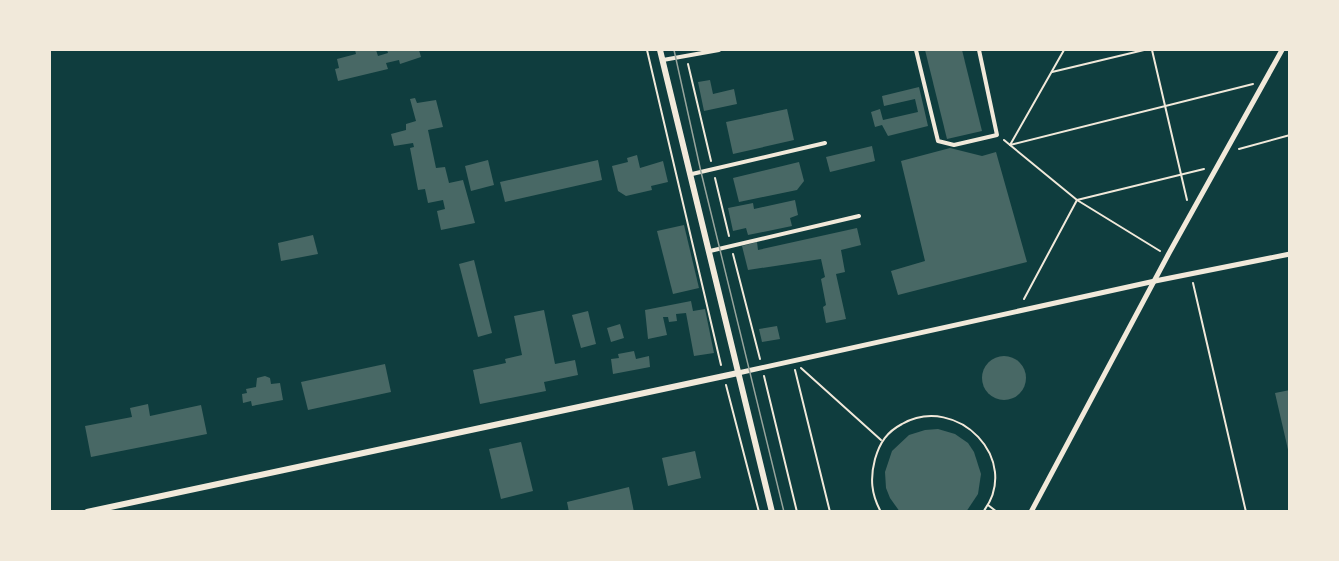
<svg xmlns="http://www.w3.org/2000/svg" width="1339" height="561" font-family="'PT Sans',sans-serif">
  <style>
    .building { fill: #486865 }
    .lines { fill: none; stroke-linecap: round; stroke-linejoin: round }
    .path { stroke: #f1e9da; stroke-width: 2 }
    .service { stroke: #f1e9da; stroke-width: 4 }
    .pedestrian { stroke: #f1e9da; stroke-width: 5 }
    .minor { stroke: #f1e9da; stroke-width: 6 }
    .tram { stroke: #97a49c; stroke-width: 1.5 }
  </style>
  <rect width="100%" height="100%" fill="#0f3d3e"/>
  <g class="building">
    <polygon points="355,50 376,50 378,56 388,53 387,50 419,50 421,57 400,64 399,60 386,63 388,69 338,81 335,69 339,68 337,59 356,54"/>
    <polygon points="925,50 962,50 982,131 947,139"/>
    <polygon points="710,80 713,94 734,89 737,104 704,111 698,82"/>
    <polygon points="919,87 928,126 888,136 882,125 875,127 871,112 880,109 883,120 918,112 915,99 884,106 882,96"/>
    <polygon points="415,98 417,103 436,100 443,127 428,130 436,168 445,167 449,183 463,180 475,223 441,230 437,211 445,209 443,200 428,203 425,189 418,190 410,148 414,147 413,143 394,146 391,134 406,130 406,124 416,121 410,99"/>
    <polygon points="787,109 794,140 733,154 726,122"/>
    <polygon points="872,146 875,161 830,172 826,157"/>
    <polygon points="950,148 982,156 996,152 1027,262 898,295 891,271 925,261 901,161"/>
    <polygon points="637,155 640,168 663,161 668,182 651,186 652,190 626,196 618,191 612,166 628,162 627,158"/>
    <polygon points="488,160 494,185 471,191 465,166"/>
    <polygon points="598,160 602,180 505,202 500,182"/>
    <polygon points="799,162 804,181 797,190 739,202 733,178"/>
    <polygon points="795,200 798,215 790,218 792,226 748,235 746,228 733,231 728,208 753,203 754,209"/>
    <polygon points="684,225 699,288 673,294 657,231"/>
    <polygon points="857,228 861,245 841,250 845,272 836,274 846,319 826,323 823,307 826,305 821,279 825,277 821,259 748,270 742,246 757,242 758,250"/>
    <polygon points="313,235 318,254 281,261 278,243"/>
    <polygon points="474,260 492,333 478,337 459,264"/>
    <polygon points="691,301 693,311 705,309 714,353 694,356 686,313 676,314 677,321 669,322 668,317 663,317 667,335 648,339 645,310"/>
    <polygon points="544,310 555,364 575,360 578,375 544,382 546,391 480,404 473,370 506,363 505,359 522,355 514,316"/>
    <polygon points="588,311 596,344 581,348 572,315"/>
    <polygon points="620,324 624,338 611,342 607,328"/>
    <polygon points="777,326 780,339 762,342 759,329"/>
    <polygon points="634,351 636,359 649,356 650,367 613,374 611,359 619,358 618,354"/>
    <circle cx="1004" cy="378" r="22"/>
    <polygon points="385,364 391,392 308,410 301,382"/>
    <polygon points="265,376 270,378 271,384 280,383 283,400 252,406 251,401 243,403 242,394 247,393 246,389 256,387 257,378"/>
    <polygon points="1290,390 1290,454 1289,454 1275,393"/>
    <polygon points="148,404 150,416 201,405 207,434 91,457 85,426 132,417 130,408"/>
    <polygon points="938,429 955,434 968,443 974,452 981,474 978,494 966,512 900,512 890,498 886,488 885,472 892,451 909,435 925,430"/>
    <polygon points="521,442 533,491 501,499 489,449"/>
    <polygon points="695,451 701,478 668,486 662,458"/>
    <polygon points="629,487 634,512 569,512 567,502"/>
  </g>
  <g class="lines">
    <g class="path">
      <polyline points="647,50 721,365"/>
      <polyline points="1064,50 1010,145 1077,200 1160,251"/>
      <polyline points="1152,50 1187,200"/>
      <polyline points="688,64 711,161"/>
      <polyline points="1052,72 1144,50"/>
      <polyline points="1004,140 1010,145 1253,84"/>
      <polyline points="1239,149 1290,135"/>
      <polyline points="715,178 729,236"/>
      <polyline points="733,254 760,359"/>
      <polyline points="1193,283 1246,512"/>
      <polyline points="1024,299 1077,200 1204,169"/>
      <polyline points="801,368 881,440"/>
      <polyline points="795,370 830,512"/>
      <polyline points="764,376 797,512"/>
      <polyline points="726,385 759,512"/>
      <polyline points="988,505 997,512"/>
      <path d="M881 512C871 494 870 478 875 459 880 442 887 432 902 424 957 393 1023 460 983 512"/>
    </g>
    <g class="service">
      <polyline points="916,50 938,141 954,145 997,135 979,50"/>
      <polyline points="663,60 719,50"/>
      <polyline points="692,174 825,143"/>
      <polyline points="710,251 859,216"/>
    </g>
    <g class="pedestrian">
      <polyline points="738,373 1155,281 1290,254"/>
      <polyline points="1031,512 1168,255 1282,50"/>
    </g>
    <g class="minor">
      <polyline points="660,50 772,512"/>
      <polyline points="87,512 738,373"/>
    </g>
    <polyline class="tram" points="674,50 701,172 784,512"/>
  </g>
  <rect width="1339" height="561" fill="none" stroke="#f1e9da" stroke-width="102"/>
</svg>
